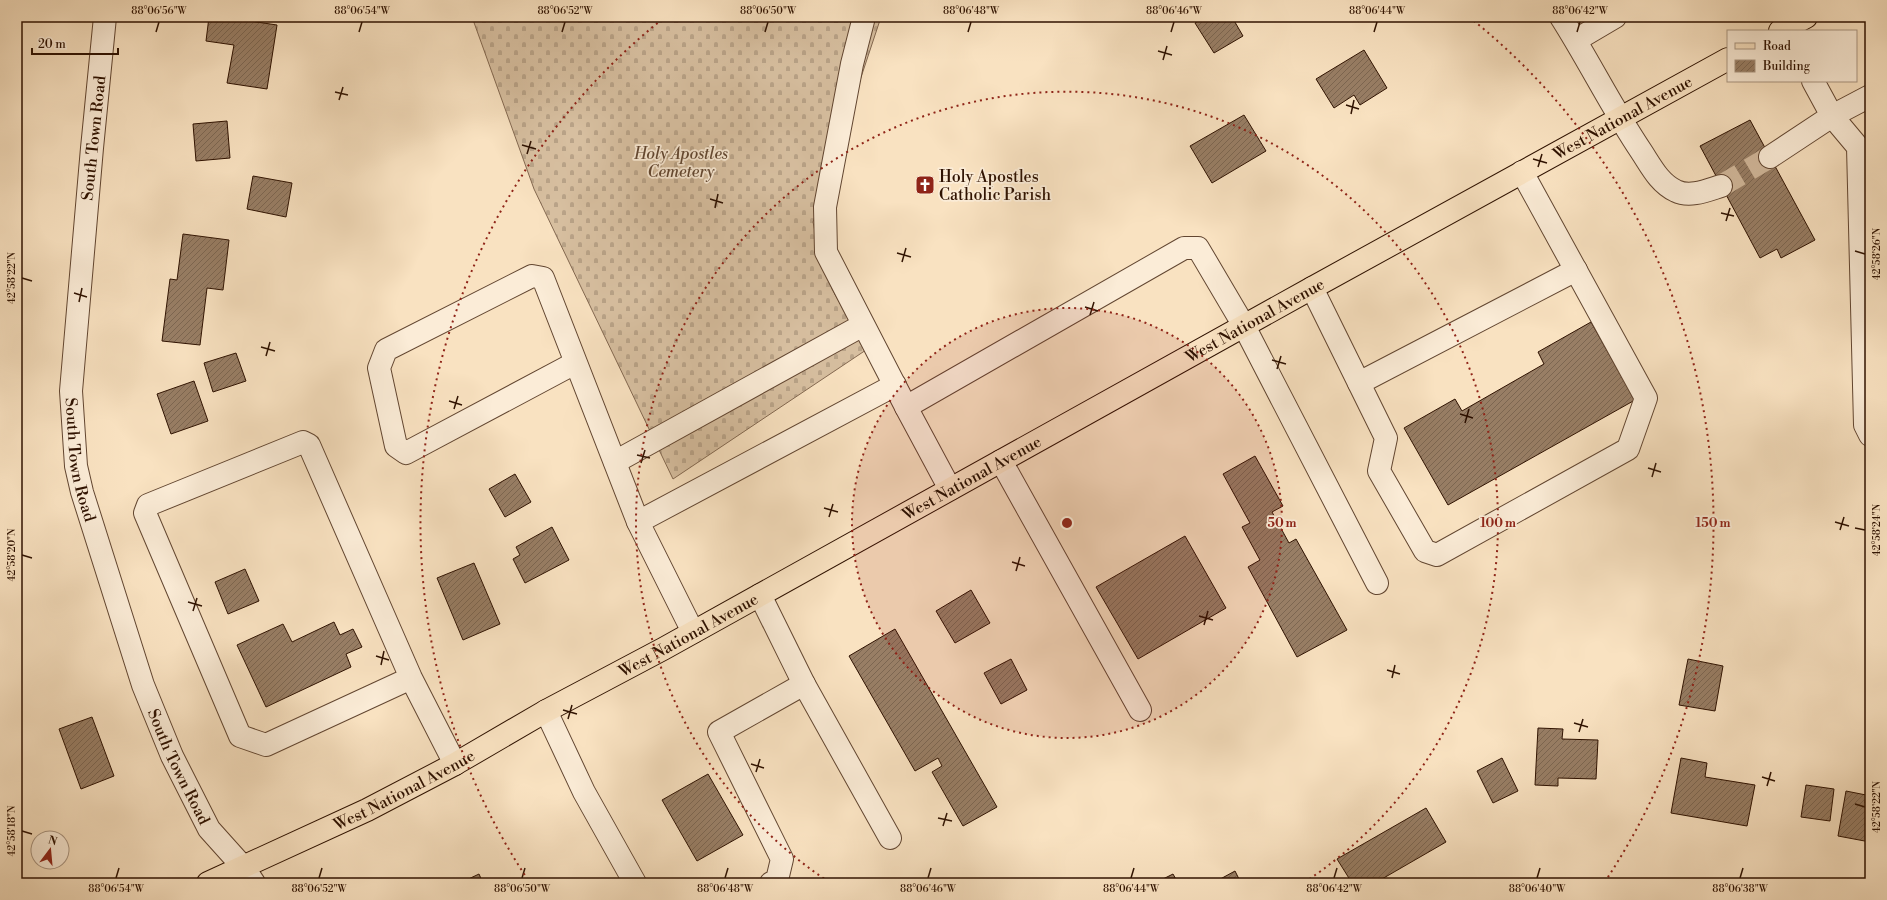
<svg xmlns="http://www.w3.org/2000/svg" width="1887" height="900" font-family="'Libre Bodoni',serif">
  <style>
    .cemetery { fill: url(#cemetery-stones); stroke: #836850 }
    .building { fill: url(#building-hatch); stroke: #2f1201 }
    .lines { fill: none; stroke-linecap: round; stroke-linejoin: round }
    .minor-tunnel { stroke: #d1b89b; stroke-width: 22; stroke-dasharray: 22 11; stroke-linecap: butt }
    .minor-casing { stroke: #624631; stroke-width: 24 }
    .major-casing { stroke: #2f1201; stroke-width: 24 }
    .minor { stroke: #fbecd7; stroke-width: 22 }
    .major { stroke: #f9e2c1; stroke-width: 22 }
    .ticks { fill: none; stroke: #2f1201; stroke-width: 1.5 }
    .ring { fill: none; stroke: #8f2418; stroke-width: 2; stroke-dasharray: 2 4 }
    .labels { text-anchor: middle; stroke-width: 3.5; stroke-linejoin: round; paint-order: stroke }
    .street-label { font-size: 16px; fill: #2f1201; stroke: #fbecd7 }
    .park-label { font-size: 16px; font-style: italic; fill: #614631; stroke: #fbecd7 }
    .poi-label { font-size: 16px; fill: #2f1201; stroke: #fbecd7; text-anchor: start }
    .centre { fill: #8f2418; stroke: #fbecd7; stroke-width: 2 }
    .ring-label { font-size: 12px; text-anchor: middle; font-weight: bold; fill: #8f2418; stroke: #fbecd7; stroke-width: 3.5; stroke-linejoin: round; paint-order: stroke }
    .neatline { fill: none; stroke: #2f1201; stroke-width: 1.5 }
    .ticks-label { font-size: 10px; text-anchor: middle; fill: #2f1201 }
  </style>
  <defs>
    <pattern id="cemetery-stones" width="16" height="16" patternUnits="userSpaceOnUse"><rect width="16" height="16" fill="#d7bfa0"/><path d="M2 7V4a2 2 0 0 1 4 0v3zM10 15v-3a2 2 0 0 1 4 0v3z" fill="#b9a388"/></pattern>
    <pattern id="building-hatch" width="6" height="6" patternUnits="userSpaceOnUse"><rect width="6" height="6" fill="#987e65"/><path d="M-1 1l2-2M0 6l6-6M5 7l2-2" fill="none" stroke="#7c6651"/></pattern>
  </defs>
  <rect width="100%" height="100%" fill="#f9e2c1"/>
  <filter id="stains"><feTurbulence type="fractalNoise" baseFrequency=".005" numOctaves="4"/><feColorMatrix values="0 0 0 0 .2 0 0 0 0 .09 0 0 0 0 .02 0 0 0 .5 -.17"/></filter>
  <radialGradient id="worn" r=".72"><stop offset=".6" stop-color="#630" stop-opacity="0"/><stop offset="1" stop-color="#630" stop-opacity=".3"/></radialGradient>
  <polygon class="cemetery" points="472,17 881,17 813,222 820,256 832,289 866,350 673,479 534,189"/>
  <g class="building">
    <polygon points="209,17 243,17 243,20 277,25 267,89 227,83 234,45 206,41"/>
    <polygon points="1205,17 1232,17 1243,36 1214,53 1195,23"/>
    <polygon points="17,45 21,46 17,78"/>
    <polygon points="1364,50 1387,88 1360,105 1354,95 1334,108 1316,79"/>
    <polygon points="1244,115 1266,151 1212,183 1190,146"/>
    <polygon points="1750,120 1815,240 1781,258 1777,249 1760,258 1700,146"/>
    <polygon points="227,121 230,158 196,161 193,124"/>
    <polygon points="253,176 292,183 286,217 247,209"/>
    <polygon points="183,234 229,240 223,290 207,288 200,345 162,341 170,279 177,280"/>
    <polygon points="1591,322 1635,400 1448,505 1404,428 1455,399 1462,411 1544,364 1538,352"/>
    <polygon points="236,353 246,381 213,392 204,363"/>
    <polygon points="17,381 21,408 17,409"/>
    <polygon points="194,381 208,421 171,434 157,394"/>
    <polygon points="1255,456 1283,506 1272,512 1289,543 1296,539 1347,630 1297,657 1248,567 1260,560 1242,527 1250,523 1223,474"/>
    <polygon points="515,474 531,502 505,517 489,489"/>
    <polygon points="552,527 569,560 525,583 513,559 520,555 516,547"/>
    <polygon points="1185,536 1226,608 1138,659 1096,587"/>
    <polygon points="474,563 500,624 463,640 437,578"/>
    <polygon points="245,569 259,601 228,614 215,582"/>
    <polygon points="971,590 990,623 955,643 936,611"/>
    <polygon points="334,622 340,635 353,629 362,647 346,654 351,667 266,707 237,645 283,624 292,642"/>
    <polygon points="895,629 997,807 963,826 932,772 942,766 938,758 915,771 849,656"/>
    <polygon points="1011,659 1027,690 1001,704 984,673"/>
    <polygon points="1688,659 1723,666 1715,711 1679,705"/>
    <polygon points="92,717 114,776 81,789 59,729"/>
    <polygon points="1538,728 1563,729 1562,739 1598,740 1596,779 1558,778 1558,786 1535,785"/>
    <polygon points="1502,758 1518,791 1493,803 1477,771"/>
    <polygon points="1681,758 1707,763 1705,777 1755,785 1747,826 1671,813"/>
    <polygon points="708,774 743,835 697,861 662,800"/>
    <polygon points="1806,785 1834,789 1830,821 1801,817"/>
    <polygon points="1846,791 1866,795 1865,803 1870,804 1870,842 1838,836"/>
    <polygon points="1426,808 1446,842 1375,883 1352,883 1337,859"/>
    <polygon points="1235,871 1241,883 1213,883"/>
    <polygon points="479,874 483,883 460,883"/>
    <polygon points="1173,874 1178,883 1155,883"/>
  </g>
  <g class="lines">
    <polyline class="minor-tunnel" points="1721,186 1770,157"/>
    <g class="minor-casing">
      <g id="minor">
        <path id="s1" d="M105 17 92 148 71 391 76 466 82 492 143 685 172 756 209 829 244 868 254 883"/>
        <polyline points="864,17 852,64 825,207 826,252 906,407"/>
        <path d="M1561 17C1589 61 1612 108 1641 151 1651 166 1659 183 1676 191 1690 198 1708 190 1721 186"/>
        <polyline points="1576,40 1615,17"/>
        <polyline points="1870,96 1832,116 1858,147 1865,425 1870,435"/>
        <polyline points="1770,157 1832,116 1813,81"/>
        <polyline points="1312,288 1386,438 1379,471 1425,551 1437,555 1628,449 1646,398 1522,172"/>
        <polyline points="575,363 406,453 396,446 379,368 386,350 532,276 543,278 638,522"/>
        <polyline points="1359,383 1576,270"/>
        <polyline points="1001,461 1140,710"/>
        <polyline points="615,462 863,325"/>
        <polyline points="950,489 906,407 1184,248 1198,248 1244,326 1377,583"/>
        <polyline points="760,595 804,684 890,838"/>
        <polyline points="693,632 638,522 895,385"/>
        <polyline points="411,678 266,745 240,736 145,513 148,505 303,442 309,445 411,678 455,764"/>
        <polyline points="546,711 584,792 635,883"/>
        <polyline points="771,883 777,880 782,859 719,732 804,684"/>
      </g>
    </g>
    <g class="major-casing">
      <g id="major">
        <polyline points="1780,31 1806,17"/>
        <path id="s2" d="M208 883 367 810 455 764 546 711 663 649 1312 288 1728 59"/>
      </g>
    </g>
    <use href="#minor" class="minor"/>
    <use href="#major" class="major"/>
  </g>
  <path class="ticks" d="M156 32 159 22M359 32 362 22M562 32 565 22M765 32 768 22M968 32 971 22M1171 32 1174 22M1374 32 1377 22M1577 32 1580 22M1158 51 1172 55M1163 60 1167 46M335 92 348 95M339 100 343 87M1346 105 1359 109M1351 114 1354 100M522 145 536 149M527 154 531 141M1533 159 1547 163M1538 167 1542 154M710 199 723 203M715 208 718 194M1721 213 1734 216M1726 221 1730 208M1855 251 1865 254M897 253 911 257M902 262 906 248M22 278 32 281M74 293 87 297M79 302 82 288M1085 307 1098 311M1090 315 1094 302M261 347 275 351M266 356 270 342M1272 360 1286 364M1277 369 1281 356M449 401 462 405M454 409 458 396M1460 414 1473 418M1465 423 1469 409M637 455 650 458M641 463 645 450M1648 468 1661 472M1652 477 1656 463M824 508 838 512M829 517 833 504M1835 522 1849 526M1855 528 1865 530M1840 530 1844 517M22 555 32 558M1012 562 1025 566M1016 571 1020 557M188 602 202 606M193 611 197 598M1199 616 1213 620M1204 625 1208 611M376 656 389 660M381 665 384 651M1387 670 1400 674M1392 678 1395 665M563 710 577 714M568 719 572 705M1574 723 1588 727M1579 732 1583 719M751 764 764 768M756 772 760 759M1762 777 1775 781M1767 786 1771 772M1855 804 1865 807M938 818 952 821M943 826 947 813M22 831 32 834M116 878 119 868M319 878 322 868M522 878 525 868M725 878 728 868M928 878 931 868M1131 878 1134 868M1334 878 1337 868M1537 878 1540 868M1740 878 1743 868"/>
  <circle cx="1067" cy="523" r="215" fill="#8f2418" fill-opacity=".12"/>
  <g class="ring">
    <circle cx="1067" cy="523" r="215"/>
    <path d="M829 882A431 431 0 1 1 1305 882"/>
    <path d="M528 880A646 646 0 0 1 665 17M1469 17A646 646 0 0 1 1606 880"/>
  </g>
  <defs>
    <g id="church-square" transform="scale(1)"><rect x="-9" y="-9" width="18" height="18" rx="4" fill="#8f2418" stroke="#fbecd7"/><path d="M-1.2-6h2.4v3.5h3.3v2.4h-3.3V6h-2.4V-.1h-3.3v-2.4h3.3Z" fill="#fff"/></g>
  </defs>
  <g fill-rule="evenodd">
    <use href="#church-square" x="925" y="185"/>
  </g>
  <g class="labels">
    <g class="street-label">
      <text dy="6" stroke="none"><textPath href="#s2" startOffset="1609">West National Avenue</textPath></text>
      <text transform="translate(93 138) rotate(-84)" y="6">South Town Road</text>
      <text dy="6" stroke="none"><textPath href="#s2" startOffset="1189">West National Avenue</textPath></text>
      <text dy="6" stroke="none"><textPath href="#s1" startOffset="445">South Town Road</textPath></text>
      <text dy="6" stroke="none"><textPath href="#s2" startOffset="865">West National Avenue</textPath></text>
      <text dy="6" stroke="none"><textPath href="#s2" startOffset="541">West National Avenue</textPath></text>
      <text dy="6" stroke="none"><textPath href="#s1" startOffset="769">South Town Road</textPath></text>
      <text dy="6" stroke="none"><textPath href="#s2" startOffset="217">West National Avenue</textPath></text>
    </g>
    <g class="park-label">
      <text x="681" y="159">Holy Apostles<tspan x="681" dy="18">Cemetery</tspan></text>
    </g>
    <g class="poi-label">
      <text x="939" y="182">Holy Apostles<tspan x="939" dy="18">Catholic Parish</tspan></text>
    </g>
  </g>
  <circle cx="1067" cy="523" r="6" class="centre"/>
  <g class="ring-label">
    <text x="1282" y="527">50 m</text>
    <text x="1498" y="527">100 m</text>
    <text x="1713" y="527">150 m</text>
  </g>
  <rect width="1887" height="900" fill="none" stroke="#f9e2c1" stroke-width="44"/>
  <rect x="1727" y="30" width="130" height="52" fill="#fbecd7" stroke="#a99581"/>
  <rect x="1735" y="43" width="20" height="6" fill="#f9e2c1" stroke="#a99581"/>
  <text x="1763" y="50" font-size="12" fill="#2f1201">Road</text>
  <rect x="1735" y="60" width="20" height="12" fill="url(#building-hatch)" stroke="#a99581"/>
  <text x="1763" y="70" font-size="12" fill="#2f1201">Building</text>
  <g transform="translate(50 850) rotate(16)"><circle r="19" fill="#fbecd7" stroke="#a99581"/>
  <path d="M0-3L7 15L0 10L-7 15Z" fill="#8f2418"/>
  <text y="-6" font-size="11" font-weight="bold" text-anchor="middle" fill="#2f1201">N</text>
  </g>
  <path d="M32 48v6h86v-6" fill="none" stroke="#2f1201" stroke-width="2"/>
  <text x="38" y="48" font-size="12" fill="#2f1201" stroke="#fbecd7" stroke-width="3" paint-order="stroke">20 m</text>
  <rect x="22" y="22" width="1843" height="856" class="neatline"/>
  <g class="ticks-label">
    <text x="159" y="14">88°06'56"W</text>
    <text x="362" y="14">88°06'54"W</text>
    <text x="565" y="14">88°06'52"W</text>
    <text x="768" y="14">88°06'50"W</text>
    <text x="971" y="14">88°06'48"W</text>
    <text x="1174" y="14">88°06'46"W</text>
    <text x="1377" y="14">88°06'44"W</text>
    <text x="1580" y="14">88°06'42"W</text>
    <text transform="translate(1876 254) rotate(-90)" y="4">42°58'26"N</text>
    <text transform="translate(11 278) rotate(-90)" y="4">42°58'22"N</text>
    <text transform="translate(1876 530) rotate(-90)" y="4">42°58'24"N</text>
    <text transform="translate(11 555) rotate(-90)" y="4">42°58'20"N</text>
    <text transform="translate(1876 807) rotate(-90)" y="4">42°58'22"N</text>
    <text transform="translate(11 831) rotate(-90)" y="4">42°58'18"N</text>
    <text x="116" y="892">88°06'54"W</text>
    <text x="319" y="892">88°06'52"W</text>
    <text x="522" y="892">88°06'50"W</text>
    <text x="725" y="892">88°06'48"W</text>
    <text x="928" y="892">88°06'46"W</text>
    <text x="1131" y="892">88°06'44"W</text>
    <text x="1334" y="892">88°06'42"W</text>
    <text x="1537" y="892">88°06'40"W</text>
    <text x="1740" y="892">88°06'38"W</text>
  </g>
  <rect width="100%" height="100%" filter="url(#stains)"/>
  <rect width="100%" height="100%" fill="url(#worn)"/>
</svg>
